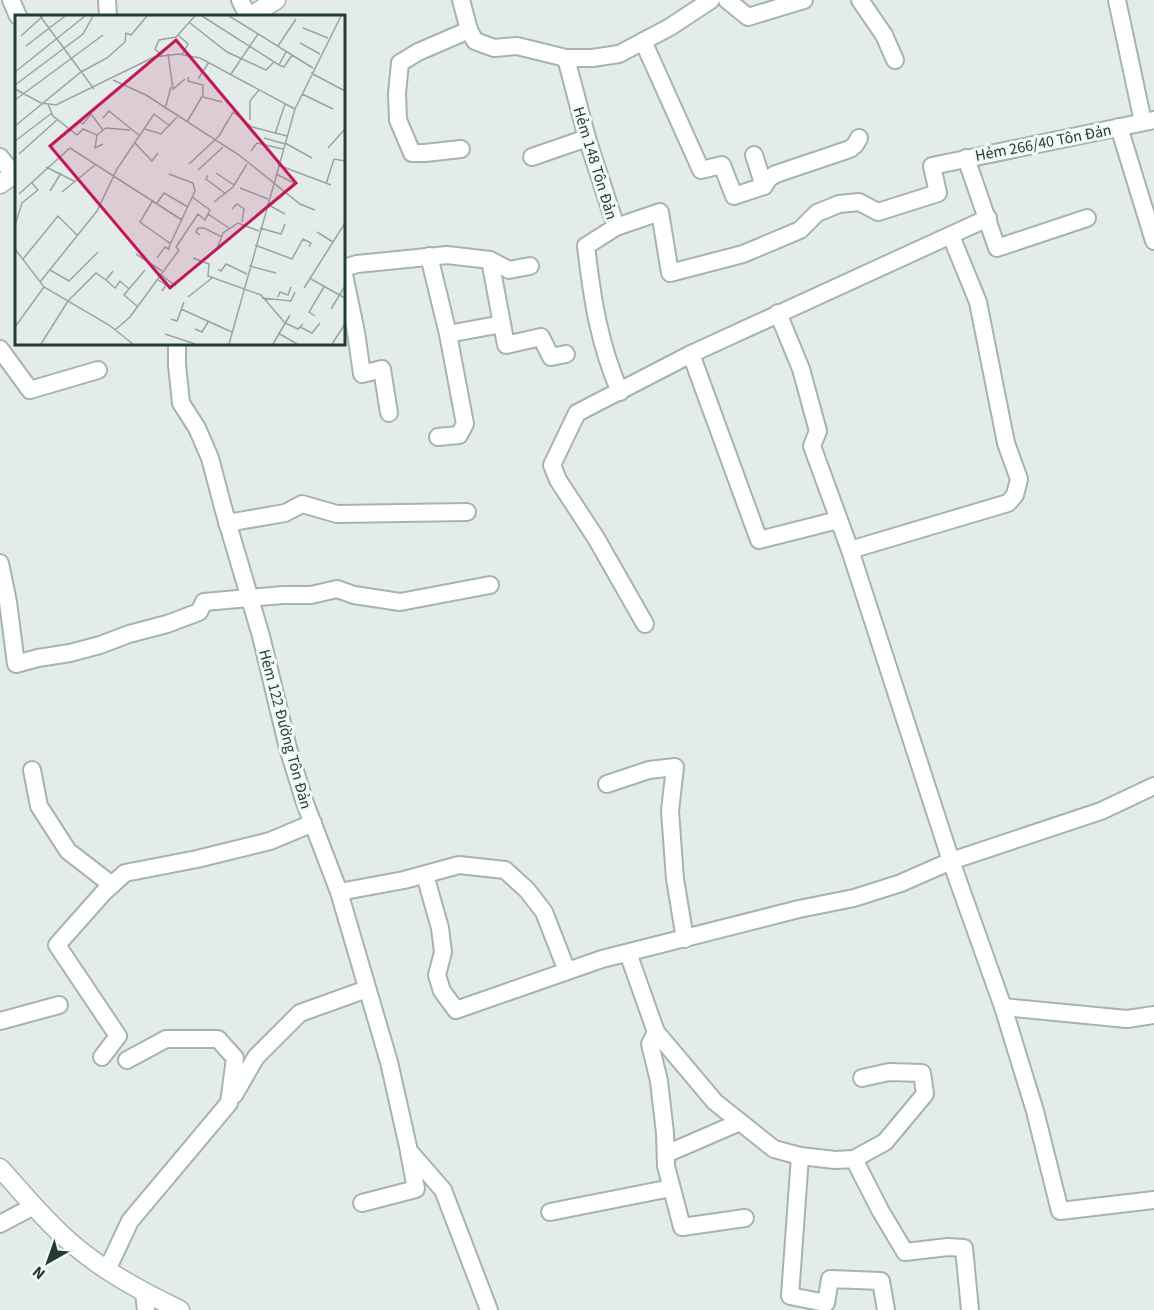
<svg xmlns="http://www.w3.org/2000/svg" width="1154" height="1310" font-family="'Source Sans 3',sans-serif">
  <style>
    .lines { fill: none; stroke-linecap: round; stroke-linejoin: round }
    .service-casing { stroke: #a6b4b0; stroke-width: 20 }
    .tertiary-casing { stroke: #a6b4b0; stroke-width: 21 }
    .service { stroke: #fff; stroke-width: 16 }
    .tertiary { stroke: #fff; stroke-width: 18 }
    .labels { text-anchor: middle; stroke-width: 6; stroke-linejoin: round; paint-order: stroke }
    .street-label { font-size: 16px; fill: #243c38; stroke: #f3f9f6 }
    .inset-road { fill: none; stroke: #97a6a2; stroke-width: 1.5 }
    .view { fill: #c2185b; fill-opacity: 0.15; stroke: #c2185b; stroke-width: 3 }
    .inset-edge { fill: none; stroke: #243c38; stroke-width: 3 }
  </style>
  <rect width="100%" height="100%" fill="#e3ece9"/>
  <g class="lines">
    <g class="service-casing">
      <g id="service">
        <polyline points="11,0 18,16"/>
        <polyline points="107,0 108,16"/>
        <polyline points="240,0 248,16"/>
        <polyline points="461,0 469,30 475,41 494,48 517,46 566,58 592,58 619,54 670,27 711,0"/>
        <polyline points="727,0 748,17 804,0"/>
        <polyline points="860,0 884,35 895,60"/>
        <polyline points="1117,0 1143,122"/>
        <polyline points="643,41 701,170 722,165 734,196 764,186 754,155"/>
        <path d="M566 58 587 138 616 227 586 246C592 298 599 344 620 392"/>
        <polyline points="1119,127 1154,241"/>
        <polyline points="461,149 425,153 412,153 398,120 397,93 400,63 418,52 469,30"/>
        <polyline points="0,157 14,175"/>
        <polyline points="532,157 587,138"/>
        <polyline points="966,158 997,248 1087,218"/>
        <polyline points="764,186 769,178 776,174 850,149 855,145 859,138"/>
        <polyline points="616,227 660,212 670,273 743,254 800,230 817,213 839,204 859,202 878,212 938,193 932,166 1154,120"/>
        <polyline points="429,256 448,334 465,424 459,435 438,437"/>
        <polyline points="490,260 502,324"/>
        <polyline points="344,268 357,264 447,255 490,260 509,270 530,266"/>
        <polyline points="344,275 356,332 362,374 382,369 389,413"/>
        <polyline points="778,313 801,369 818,431 812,446 850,550 951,861 1003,1007 1035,1111 1060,1211 1154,1200"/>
        <polyline points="448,334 502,324 506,345 541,337 551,357 566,354"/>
        <polyline points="177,344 177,365 181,403 197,428 210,458 224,511 261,636 288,748 305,803 339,892 389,1062 409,1151 443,1190 489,1310"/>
        <polyline points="0,349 30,390 98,370"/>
        <polyline points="691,354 759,540 838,520"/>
        <polyline points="227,523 285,513 302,504 337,514 467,512"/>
        <polyline points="850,550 1008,503 1015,495 1019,479 1006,443 978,302 951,236"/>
        <polyline points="0,563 8,602 16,664 38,658 70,653 100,645 129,634 167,624 199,612 204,602 283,595 311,595 337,589 354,595 400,602 490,585"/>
        <polyline points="645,624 596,538 558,480 552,465 577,413 691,354 988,218"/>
        <polyline points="32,770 39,806 68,851 112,885"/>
        <polyline points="607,784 649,770 675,767 670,811 675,879 685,939"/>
        <polyline points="425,875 440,928 443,952 437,975 442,991 456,1010 602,959 799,909 854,898 901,883 951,861 1101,811 1154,786"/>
        <polyline points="339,892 404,880 459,865 505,870 527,890 544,912 567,971"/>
        <polyline points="628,953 656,1032 715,1102 774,1149 800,1156 835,1160 854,1159 880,1210 905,1252 948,1247 964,1248 970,1310"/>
        <polyline points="1003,1007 1127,1019 1154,1015"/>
        <polyline points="0,1021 59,1005"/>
        <polyline points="656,1032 650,1044 659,1081 665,1133 666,1166 682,1227 745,1218"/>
        <polyline points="102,1057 118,1036 57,945 104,892 125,873 197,859 270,841 313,823"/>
        <polyline points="234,1095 256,1057 300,1013 367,989"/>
        <polyline points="666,1154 740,1122"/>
        <polyline points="800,1156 790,1296 826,1303 830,1279 881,1281 886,1310"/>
        <polyline points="854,1159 885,1142 925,1094 922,1073 889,1072 862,1078"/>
        <polyline points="362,1203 416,1189 409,1152"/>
        <polyline points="550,1212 671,1188"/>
        <polyline points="0,1224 34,1206"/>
        <polyline points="107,1270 130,1221 229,1103 235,1058 218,1039 166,1039 127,1060"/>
        <polyline points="144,1293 146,1310"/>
      </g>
    </g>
    <g class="tertiary-casing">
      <g id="tertiary">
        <polyline points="251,16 276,0"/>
        <polyline points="0,184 16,173"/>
        <path d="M0 1168C23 1193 44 1220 70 1242 103 1271 141 1291 180 1310"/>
      </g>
    </g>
    <use href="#service" class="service"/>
    <use href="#tertiary" class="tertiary"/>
  </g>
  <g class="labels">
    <g class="street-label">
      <text transform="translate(1043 142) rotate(-11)" y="6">Hẻm 266/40 Tôn Đản</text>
      <text transform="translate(596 163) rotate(73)" y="6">Hẻm 148 Tôn Đản</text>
      <text transform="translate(286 729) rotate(75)" y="6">Hẻm 122 Đường Tôn Đản</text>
    </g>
  </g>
  <g transform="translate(15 15)">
    <rect width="330" height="330" fill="#e3ece9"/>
    <path class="inset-road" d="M25 1 79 74M187 1 264 50 271 37M214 1 298 53M175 8 212 37 251 55 259 47M288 13 313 23M163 20 173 29 167 40M6 21 28 1M285 28 305 39M11 31 50 1M263 31 281 4M153 39 158 74 170 64M147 40 140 34 144 25 161 22 180 1M264 50 269 52 277 40M0 57 70 1M296 58 330 76M216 59 243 19M183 64 194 47M98 65 131 80 224 140 285 189 300 195M0 70 68 19 78 1M0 74 26 88 41 90 139 42 164 39 185 43 280 94M287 79 318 94M188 82 207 87M0 85 88 20M33 89 38 101 62 120 68 114 82 120 91 113 115 115M150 94 156 72M88 103 94 96 125 121M235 105V86L244 75M64 106 68 109 76 99 88 115M172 107 188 80V70L173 66V62M0 111 66 57 92 43 110 27 111 18 116 20 132 1M130 114 146 119 162 102M260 119 270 89M82 120 80 133 88 129M249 123 270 129M0 126 37 98M120 128 137 146 143 138M270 128 297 143M313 133 330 114M236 136 242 128 268 134M4 139 43 104M174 149 204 121 218 97 237 112 272 121M263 150 316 170M31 152 59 166M183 155 208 132M201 158 219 170M261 159 281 169M193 160 191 164 211 179M311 169 319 144 330 146M225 173 253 184M35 176 46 158M47 177 80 150M4 179 55 133 167 205M177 182 195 195 193 199 214 213M138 185 125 207 156 229M199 187 218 172 232 149M142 188 149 178 173 192M252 189 270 199M217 194 222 189 229 194 227 207M0 210 7 188 23 175 17 168M245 213 266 219 270 209M302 217 318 227M185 220 181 217 183 213H189L207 222M240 230 277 244 288 224 296 228 294 232M0 234 29 272 94 310 118 329M153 234 180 176 178 168 154 159M121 239 147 256M142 243 150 232 155 235M178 243 194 249 193 261 246 280 270 308 283 314 288 309M8 244 43 201 62 220M191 244 202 234 208 218 223 208 244 216M234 251 261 258M203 254 206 256 211 249 232 259M35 255 54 266 83 237M145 259 161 271M142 264 151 270 147 276M296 264 330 283M91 265 100 273 105 266 114 274M25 267 82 196 102 154 139 99 155 111M289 273 330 208M173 282 197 263M263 282 265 277 273 280 276 272M247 283 276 286 280 277M53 286 81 258 91 265 98 256M122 291 109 280 130 255M166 294 217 317M316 294 330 271M300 301 294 297 309 272M156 304 162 306 169 287M0 312 29 272M285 312 297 318 305 308M180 314 187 317 193 307M100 315 115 302 164 235 161 232 183 199 190 205 193 199M263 318 282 329M150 319 180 329M26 329 53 286M214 329 280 94 326 1M258 329 275 300M317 329 330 309"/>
    <path class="view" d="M161 25 281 168 155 273 35 131Z"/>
    <rect width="330" height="330" class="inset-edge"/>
  </g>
  <g transform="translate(48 1262) rotate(220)" stroke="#f3f9f6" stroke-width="4.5" paint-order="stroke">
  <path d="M0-4.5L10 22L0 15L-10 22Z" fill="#243c38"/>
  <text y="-9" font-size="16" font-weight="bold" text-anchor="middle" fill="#243c38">N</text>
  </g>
</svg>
